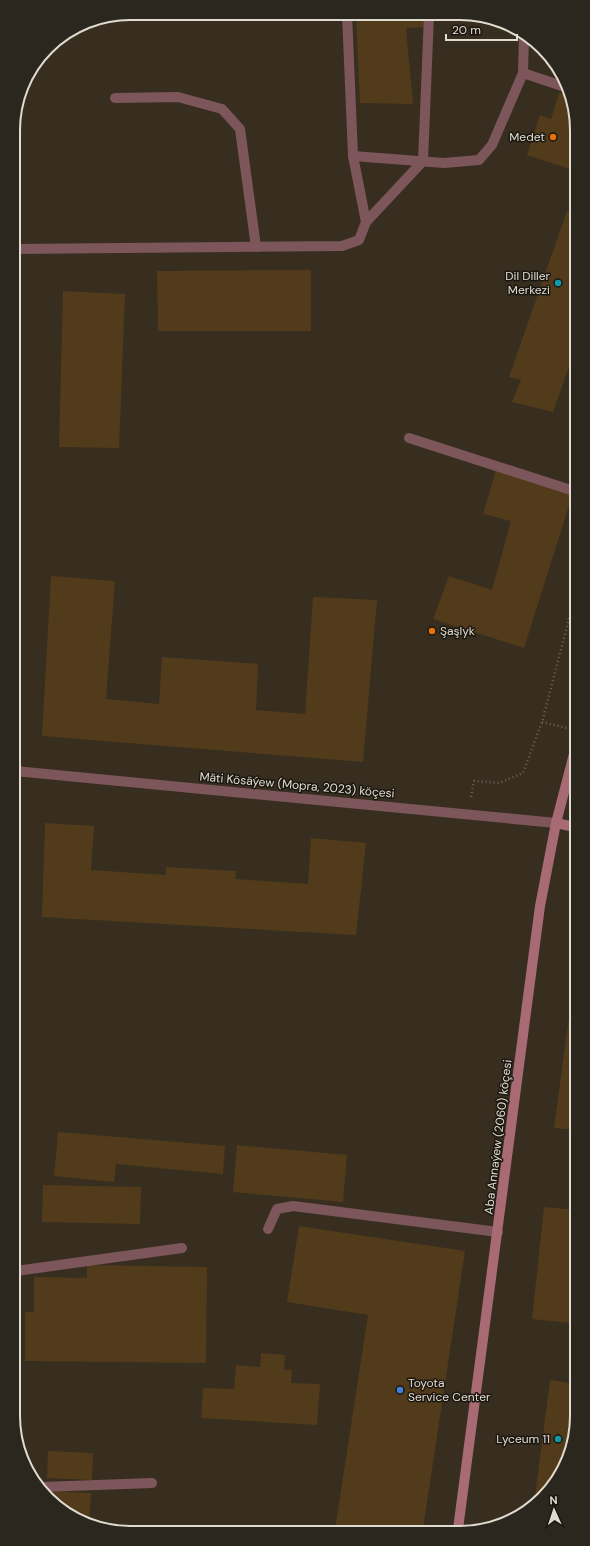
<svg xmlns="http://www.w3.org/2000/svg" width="590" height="1546" font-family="'DM Sans',sans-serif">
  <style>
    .building { fill: #523b1a }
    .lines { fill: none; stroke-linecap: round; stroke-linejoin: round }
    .path { stroke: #6c6557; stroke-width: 2.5; stroke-dasharray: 1 3; stroke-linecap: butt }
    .lane { stroke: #7d565b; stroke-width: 10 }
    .street { stroke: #7d565b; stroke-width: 10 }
    .secondary { stroke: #a86a73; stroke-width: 10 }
    .food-dot { fill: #e8710a; stroke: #1b1710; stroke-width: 1.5 }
    .culture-dot { fill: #0f9aa8; stroke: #1b1710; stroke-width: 1.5 }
    .shop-dot { fill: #3f7fe0; stroke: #1b1710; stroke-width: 1.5 }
    .labels { text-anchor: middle; stroke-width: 3; stroke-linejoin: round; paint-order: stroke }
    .poi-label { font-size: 12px; fill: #e0dbd1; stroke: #1b1710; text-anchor: end }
    .street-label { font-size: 12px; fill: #e0dbd1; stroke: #1b1710 }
    .rim { fill: none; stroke: #e0dbd1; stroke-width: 2 }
  </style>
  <rect width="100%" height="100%" fill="#372e1f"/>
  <g class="building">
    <polygon points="356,14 426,15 426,27 406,28 413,104 360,103"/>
    <polygon points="559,93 571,97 573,100 573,170 527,155 540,115 551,119"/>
    <polygon points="567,211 573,213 574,353 553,412 512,402 521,380 509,377"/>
    <polygon points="311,270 311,331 158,331 157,271"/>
    <polygon points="63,291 125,294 119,448 59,447"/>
    <polygon points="496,470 573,493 524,648 433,619 449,576 492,590 511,521 483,514"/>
    <polygon points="51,576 115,581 106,699 159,704 162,657 258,664 256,710 305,714 313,597 377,600 363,762 42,736"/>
    <polygon points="45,823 94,826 91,870 166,875 166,867 236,871 235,879 308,884 311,838 366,843 356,935 42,917"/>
    <polygon points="575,974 576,974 576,1130 554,1128"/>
    <polygon points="58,1132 225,1146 223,1174 116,1164 114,1182 54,1176"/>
    <polygon points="237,1145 347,1155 343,1202 233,1192"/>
    <polygon points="43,1185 141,1187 140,1224 42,1222"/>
    <polygon points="544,1207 576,1210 576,1256 569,1323 532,1319"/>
    <polygon points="299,1226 465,1251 423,1529 335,1530 368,1315 287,1302"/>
    <polygon points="87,1265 207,1267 206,1363 25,1361 25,1312 34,1312 34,1277 87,1278"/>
    <polygon points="575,1332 577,1332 577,1371 572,1370"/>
    <polygon points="261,1353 285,1355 284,1370 292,1370 291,1383 320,1384 317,1425 201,1418 203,1388 234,1389 236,1365 260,1367"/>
    <polygon points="550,1380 577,1384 577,1423 571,1454 553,1487 534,1505"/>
    <polygon points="48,1451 93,1453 92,1480 47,1478"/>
    <polygon points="45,1491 91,1493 89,1522 53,1504"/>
  </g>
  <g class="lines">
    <g class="path">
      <polyline points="542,722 575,730"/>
      <polyline points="471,797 474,781 499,783 523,773 542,722 574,600"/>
    </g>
    <g class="lane">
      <polyline points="523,73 524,36"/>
      <polyline points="115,98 178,97 222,109 240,129 256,247"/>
      <polyline points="353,156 444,163 479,160 492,145 523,73 565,87"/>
      <polyline points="366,222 423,161 429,15"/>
      <polyline points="14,249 342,246 359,240 366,222 353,156 347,14"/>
      <polyline points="409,438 574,491"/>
      <polyline points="268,1229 277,1209 293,1206 498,1232"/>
      <polyline points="16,1271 182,1248"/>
      <polyline points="42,1487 152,1483"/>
    </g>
    <polyline class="street" points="15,771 556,823"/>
    <g class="secondary">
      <polyline points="556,823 575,827"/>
      <polyline points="458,1529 540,906 556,823 575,750"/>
    </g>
  </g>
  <g class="food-dot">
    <circle cx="553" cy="137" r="4"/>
    <circle cx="432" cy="631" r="4"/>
  </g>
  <g class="culture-dot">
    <circle cx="558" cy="283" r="4"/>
    <circle cx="558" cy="1439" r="4"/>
  </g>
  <circle class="shop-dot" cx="400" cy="1390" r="4"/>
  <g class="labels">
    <g class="poi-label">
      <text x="545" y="141">Medet</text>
      <text x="550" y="280">Dil Diller<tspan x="550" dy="14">Merkezi</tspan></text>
      <text x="440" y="635" text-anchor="start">Şaşlyk</text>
      <text x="408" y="1387" text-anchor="start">Toyota<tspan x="408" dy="14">Service Center</tspan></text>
      <text x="550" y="1443">Lyceum 11</text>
    </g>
    <g class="street-label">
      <text transform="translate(297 785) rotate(5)" y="4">Mäti Kösäýew (Mopra, 2023) köçesi</text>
      <text transform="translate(498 1137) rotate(-83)" y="4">Aba Annaýew (2060) köçesi</text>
    </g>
  </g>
  <path d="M0 0H590V1546H0ZM130 20H460A110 110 0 0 1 570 130V1416A110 110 0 0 1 460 1526H130A110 110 0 0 1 20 1416V130A110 110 0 0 1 130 20Z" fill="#2b271f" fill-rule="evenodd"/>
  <path class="rim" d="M130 20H460A110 110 0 0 1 570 130V1416A110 110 0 0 1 460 1526H130A110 110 0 0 1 20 1416V130A110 110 0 0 1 130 20Z"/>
  <g transform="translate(554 1510) rotate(357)" stroke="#1b1710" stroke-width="3" paint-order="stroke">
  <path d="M0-3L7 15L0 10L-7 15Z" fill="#e0dbd1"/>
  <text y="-6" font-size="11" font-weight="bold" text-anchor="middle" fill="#e0dbd1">N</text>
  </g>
  <path d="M446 34v6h71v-6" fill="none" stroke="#e0dbd1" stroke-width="2"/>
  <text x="452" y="34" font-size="12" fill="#e0dbd1" stroke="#1b1710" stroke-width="3" paint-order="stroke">20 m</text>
</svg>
